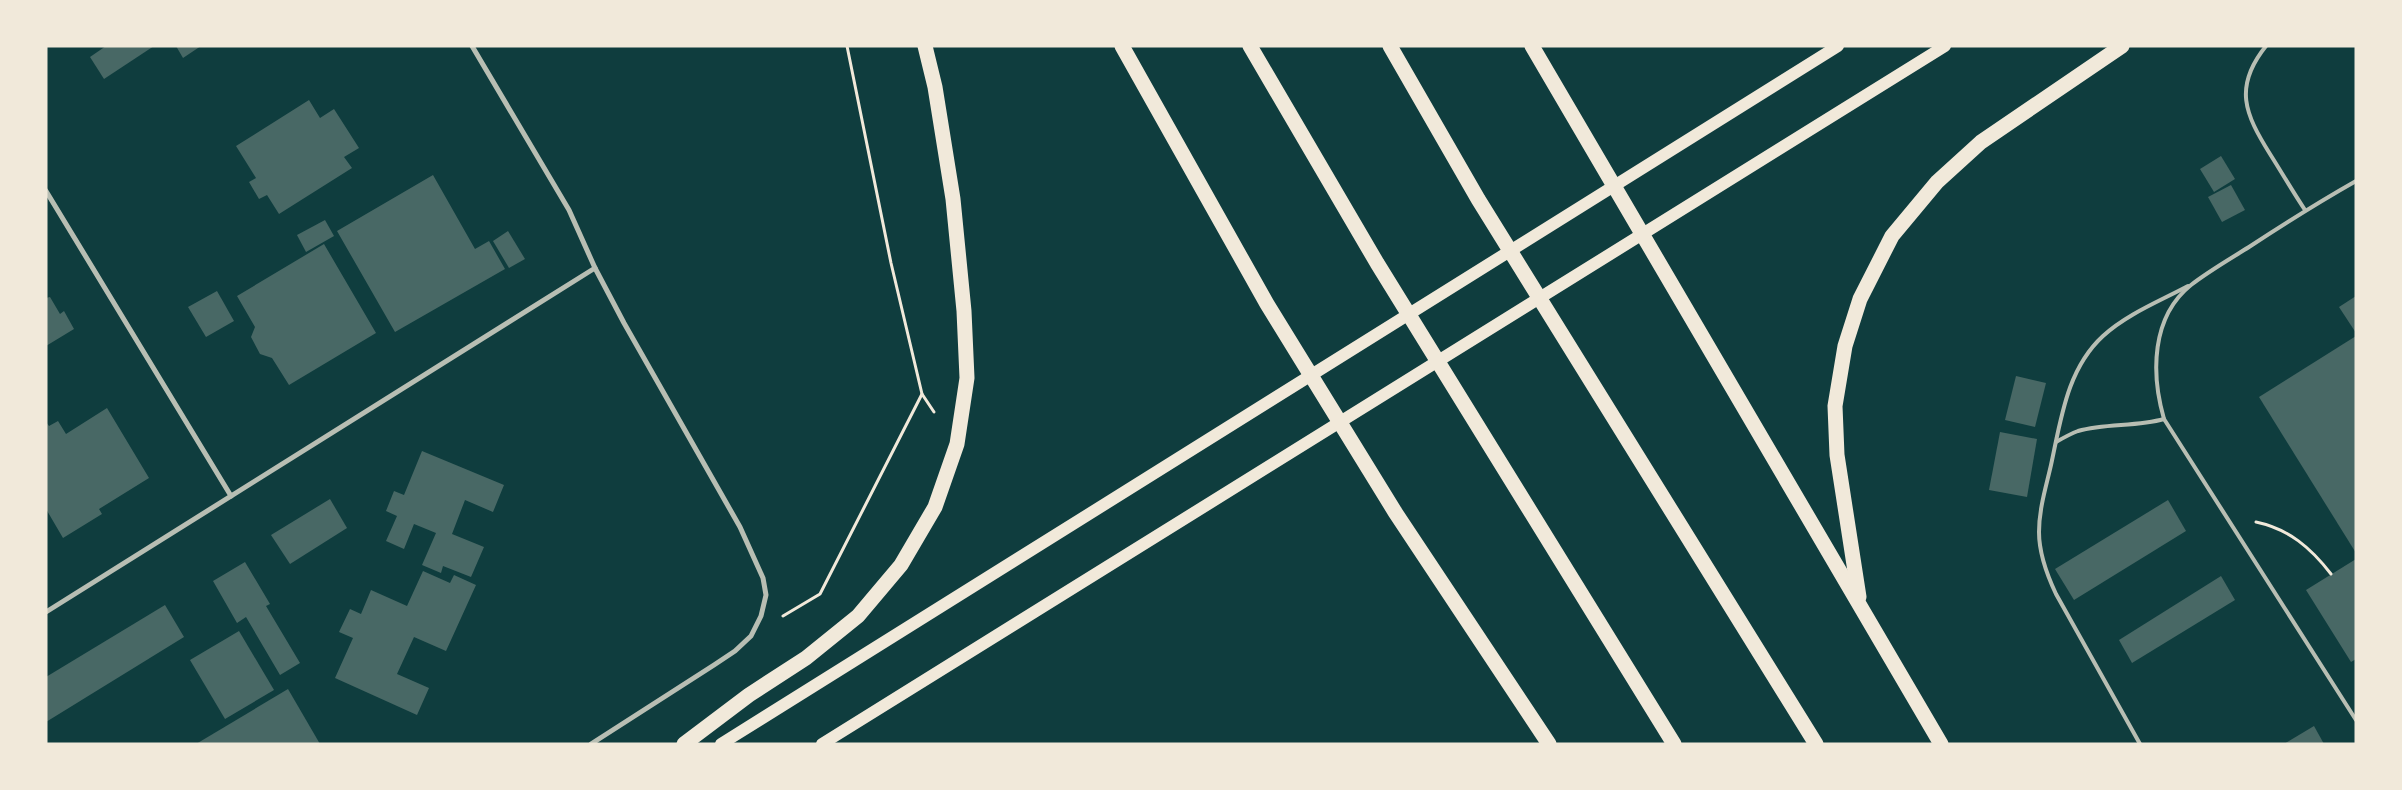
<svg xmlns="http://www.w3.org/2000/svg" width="2402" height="790" font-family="'Exo 2',sans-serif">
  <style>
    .building { fill: #486865 }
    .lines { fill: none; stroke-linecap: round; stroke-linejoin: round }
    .path { stroke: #f1e9da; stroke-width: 3 }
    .service { stroke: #b8beb3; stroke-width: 4 }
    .minor { stroke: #b8beb3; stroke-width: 5 }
    .primary { stroke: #f1e9da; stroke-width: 12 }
    .motorway { stroke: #f1e9da; stroke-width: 15 }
  </style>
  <rect width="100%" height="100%" fill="#0f3d3e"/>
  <g class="building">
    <polygon points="106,46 154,46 104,79 90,57"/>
    <polygon points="176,46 201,46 183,58"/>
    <polygon points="309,100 320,118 334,109 359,148 344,157 352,168 279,214 267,195 259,199 249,182 256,178 236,146"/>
    <polygon points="2221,156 2235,179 2214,192 2200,169"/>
    <polygon points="433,175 475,249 489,241 505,269 395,332 337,231"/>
    <polygon points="2231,185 2245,210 2222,222 2208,197"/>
    <polygon points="325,220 334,236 306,252 297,235"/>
    <polygon points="508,231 525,259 509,268 493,241"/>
    <polygon points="324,244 376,333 289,385 272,358 260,354 251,337 255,327 237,296"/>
    <polygon points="217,291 234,321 206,337 188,307"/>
    <polygon points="2356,296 2356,333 2339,307"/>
    <polygon points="50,297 60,314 64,311 74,329 46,346 46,298"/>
    <polygon points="2356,336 2356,553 2259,397"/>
    <polygon points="2016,376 2046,383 2035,427 2005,420"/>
    <polygon points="107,408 149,478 99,509 102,514 63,538 46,509 46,422 49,426 58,421 66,434"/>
    <polygon points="2000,432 2037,439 2027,497 1989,490"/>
    <polygon points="422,451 504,485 493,512 465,500 452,534 484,547 471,577 443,566 441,573 422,565 436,533 414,524 404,549 386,541 397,516 386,511 394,491 404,495"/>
    <polygon points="330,499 347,528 290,564 271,535"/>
    <polygon points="2168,500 2186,531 2074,600 2055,569"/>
    <polygon points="2356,559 2356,659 2351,662 2306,590"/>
    <polygon points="245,562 270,604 266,606 300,663 280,675 246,617 237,623 213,581"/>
    <polygon points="423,571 450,583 454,575 476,585 446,651 414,637 397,674 429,688 417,715 335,678 353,638 339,632 350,609 361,614 371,590 407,606"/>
    <polygon points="2221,576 2235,600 2132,663 2119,640"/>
    <polygon points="165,605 184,637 46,722 46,677"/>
    <polygon points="239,631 274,690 225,719 190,660"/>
    <polygon points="288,689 320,744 196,744"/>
    <polygon points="2314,726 2324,744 2284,744"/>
  </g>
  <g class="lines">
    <g class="path">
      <polyline points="847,46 891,263 922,394"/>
      <path d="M2256 522C2289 529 2311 548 2331 574"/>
      <polyline points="783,616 820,594 922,394 934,412"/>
    </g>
    <g class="service">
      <path d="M2266 46C2233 87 2245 114 2270 154 2282 173 2293 192 2305 210"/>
      <path d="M2356 181C2319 202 2284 224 2249 247 2230 259 2209 271 2191 285 2151 317 2151 374 2164 419L2356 720"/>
      <path d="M2056 442C2063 438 2070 434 2078 431 2106 423 2136 427 2164 419"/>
      <path d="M2140 744 2056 594C2047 575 2039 554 2039 532 2039 509 2046 487 2051 465 2061 419 2067 369 2103 336 2127 314 2160 301 2188 286"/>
    </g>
    <g class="minor">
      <polyline points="472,46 569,210 595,268 624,323 740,527 763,578 766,595 761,616 751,636 735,651 714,665 591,744"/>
      <polyline points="46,191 231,496"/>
      <polyline points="46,612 595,268"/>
    </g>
    <g class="primary">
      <polyline points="721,744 1838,46"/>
      <polyline points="822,744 1945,46"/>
    </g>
    <g class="motorway">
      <polyline points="1122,46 1267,304 1395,512 1549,744"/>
      <polyline points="1250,46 1377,263 1674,744"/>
      <polyline points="1390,46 1478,199 1816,744"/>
      <polyline points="1532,46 1941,744"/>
      <polyline points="1859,597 1837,455 1835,406 1845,346 1860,299 1892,236 1937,182 1981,142 2122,46"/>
      <polyline points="684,744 749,695 806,658 858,616 901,565 935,507 957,444 967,378 964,311 953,199 935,87 925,46"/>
    </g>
  </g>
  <rect width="2402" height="790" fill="none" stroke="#f1e9da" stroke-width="95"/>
</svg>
